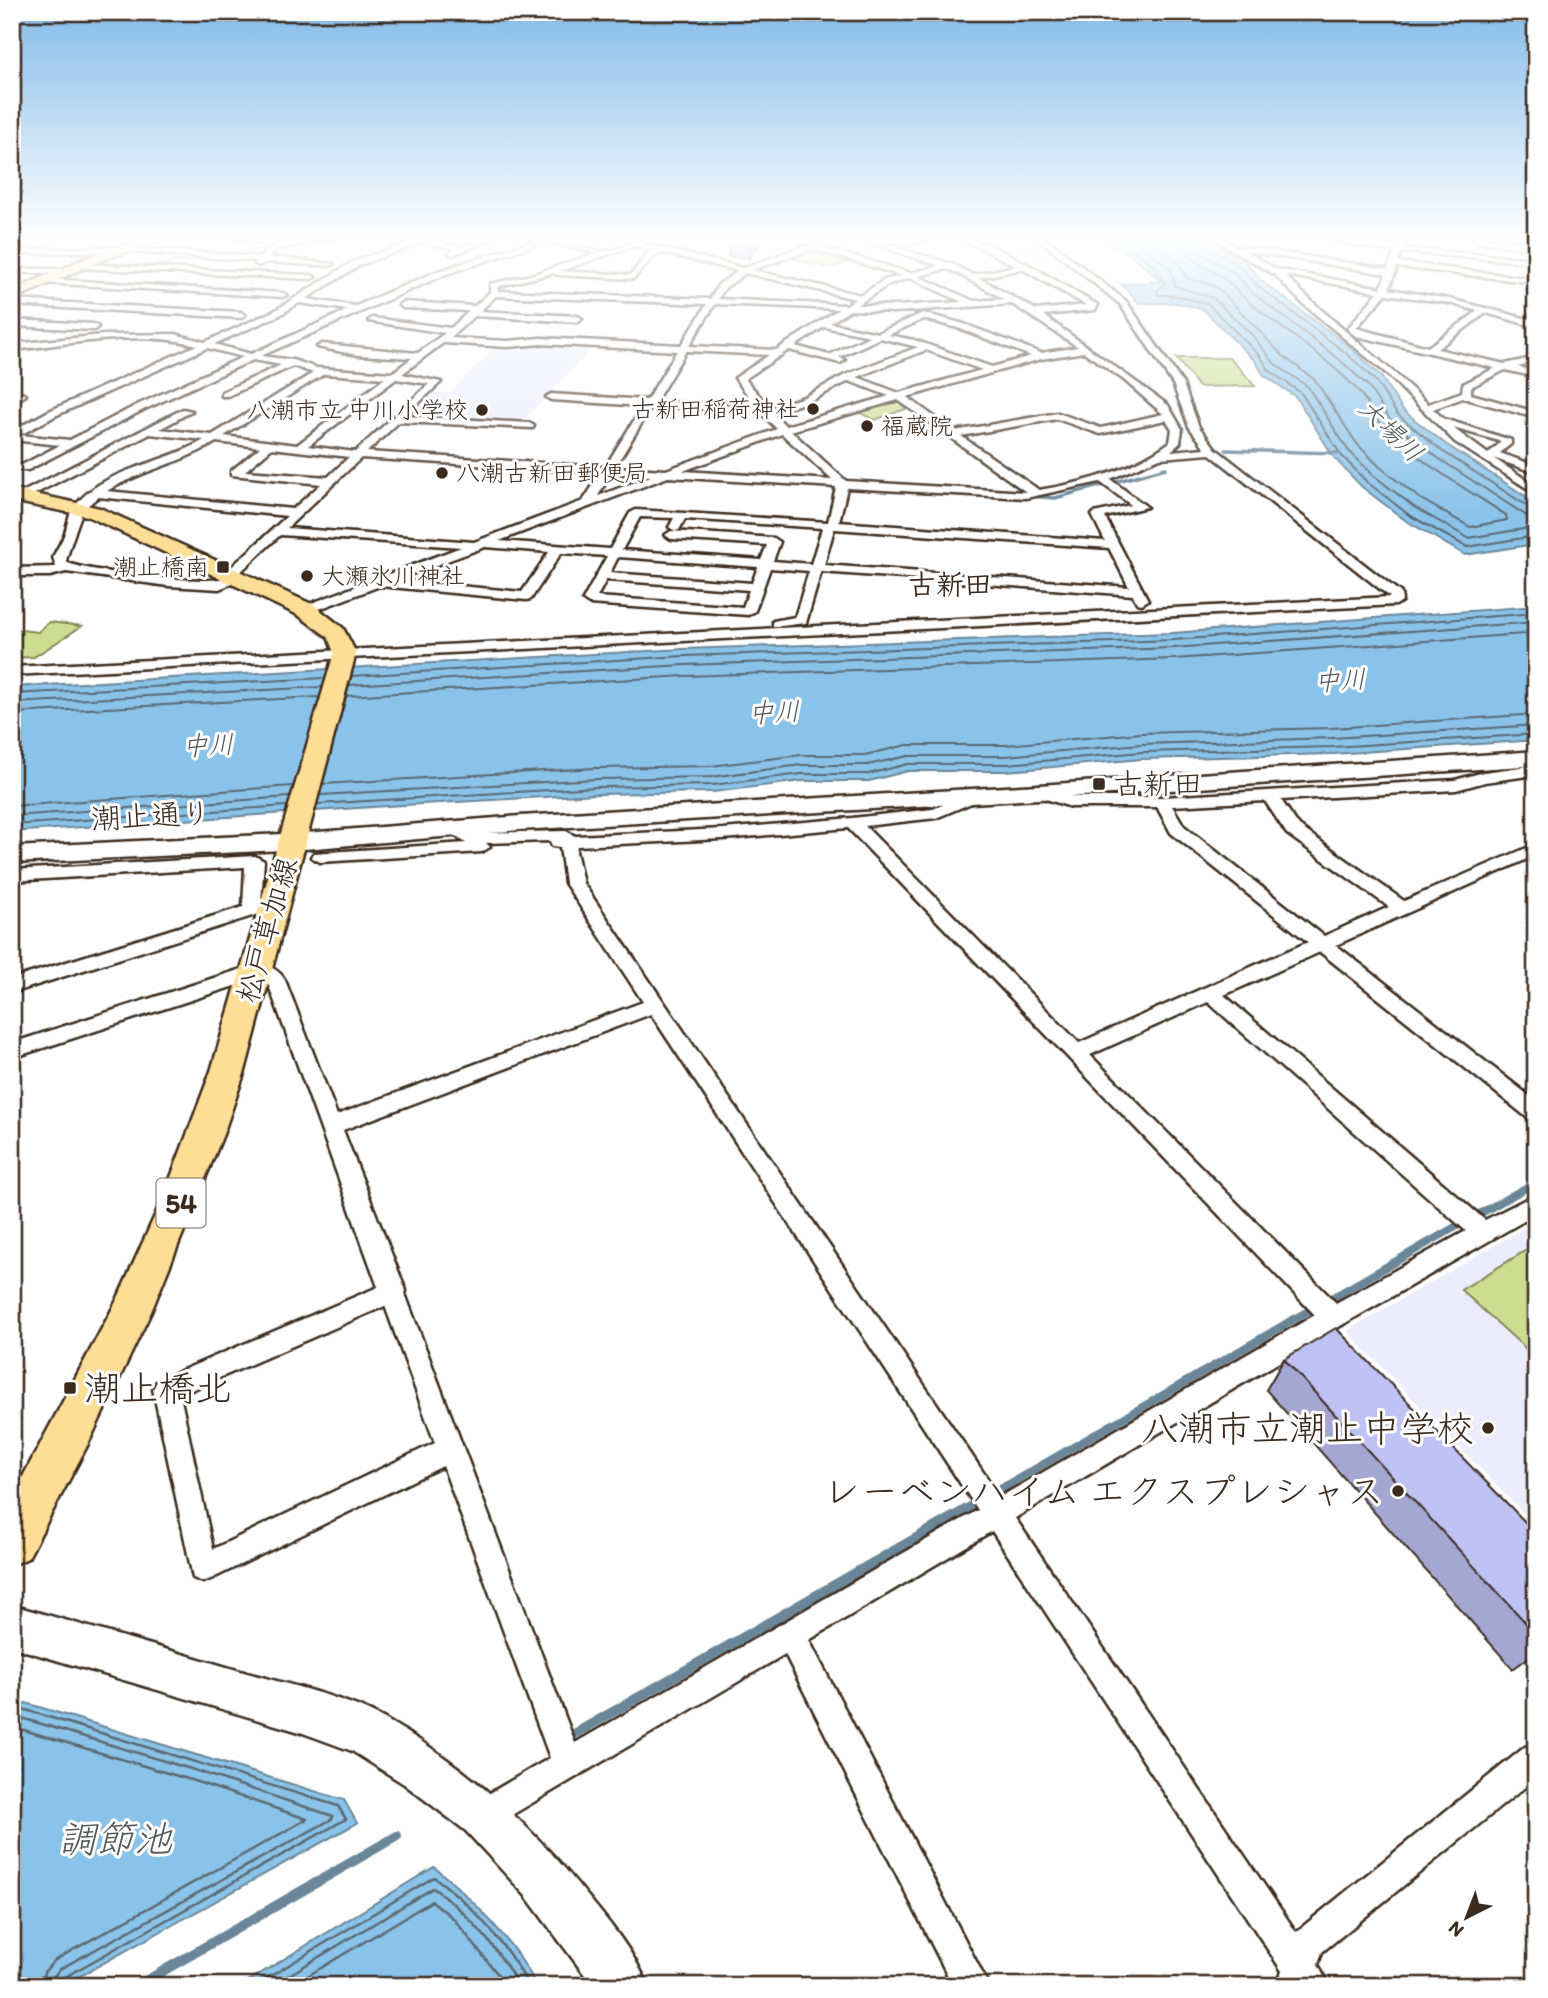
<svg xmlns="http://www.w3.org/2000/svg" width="1548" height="1998" font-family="Itim,'Klee One',sans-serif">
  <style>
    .built { fill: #ecedfc }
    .green { fill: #ccdd91; stroke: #848458; stroke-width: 2 }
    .water { fill: #8ac3e9; stroke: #6a8698; stroke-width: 2 }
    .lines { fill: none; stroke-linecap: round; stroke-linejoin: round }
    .shore-far1 { stroke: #5b676f; stroke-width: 2 }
    .shore { stroke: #5b676f; stroke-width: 2.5 }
    .stream-far3 { stroke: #6a8698; stroke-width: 2.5 }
    .stream-far2 { stroke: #6a8698; stroke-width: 3.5 }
    .stream-far1 { stroke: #6a8698; stroke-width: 8 }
    .stream { stroke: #6a8698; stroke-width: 10 }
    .street-casing { stroke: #3b2a1e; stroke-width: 5 }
    .secondary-casing { stroke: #3b2a1e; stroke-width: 5 }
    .primary-casing { stroke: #3b2a1e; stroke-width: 5 }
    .street { fill: #fff; fill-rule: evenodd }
    .secondary { fill: #fff; fill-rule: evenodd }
    .primary { fill: #fdde96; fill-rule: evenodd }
    .wall { fill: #a3a7d2; stroke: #3b2a1e; stroke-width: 2 }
    .shaded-wall { fill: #8588ab; stroke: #3b2a1e; stroke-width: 2 }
    .building { fill: #bec2f4; stroke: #3b2a1e; stroke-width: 2 }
    .poi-dot { fill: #3b2a1e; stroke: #fff; stroke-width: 2.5 }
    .labels { text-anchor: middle; stroke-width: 6; stroke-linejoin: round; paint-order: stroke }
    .far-poi-label { font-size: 24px; fill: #3b2a1e; stroke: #fff; text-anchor: end }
    .far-water-label { font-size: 26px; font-style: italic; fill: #53585b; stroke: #fff }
    .far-quarter-label { font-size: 28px; font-weight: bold; fill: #3b2a1e; stroke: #fff }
    .shield { fill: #fff; stroke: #766a62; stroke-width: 2 }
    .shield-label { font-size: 28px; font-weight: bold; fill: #3b2a1e }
    .poi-label { font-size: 30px; fill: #3b2a1e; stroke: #fff; text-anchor: start }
    .street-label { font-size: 30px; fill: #3b2a1e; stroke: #fff }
    .near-poi-label { font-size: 37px; fill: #3b2a1e; stroke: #fff; text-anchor: end }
    .near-water-label { font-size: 38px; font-style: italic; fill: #53585b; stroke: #fff }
  </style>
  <rect width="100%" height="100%" fill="#fff"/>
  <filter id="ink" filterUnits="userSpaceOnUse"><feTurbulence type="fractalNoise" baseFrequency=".0143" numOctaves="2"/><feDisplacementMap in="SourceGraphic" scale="14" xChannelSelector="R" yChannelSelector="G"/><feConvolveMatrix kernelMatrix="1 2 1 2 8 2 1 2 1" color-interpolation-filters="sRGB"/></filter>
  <g filter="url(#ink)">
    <g class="built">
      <polygon points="1042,242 1062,257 1022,264 997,251 1021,243"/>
      <polygon points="540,342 595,345 522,423 400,417 431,392 450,393 497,345"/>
      <polygon points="1536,1221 1536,1526 1347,1331"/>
    </g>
    <g class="green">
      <polygon points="806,251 847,263 826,268 786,256"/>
      <polygon points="1176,358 1230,358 1255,386 1199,387"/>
      <polygon points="898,400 911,407 875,420 856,411"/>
      <polygon points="49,622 82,626 34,657 12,658 13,629 38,632"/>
      <polygon points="1536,1244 1536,1358 1461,1290"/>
    </g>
    <g class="water">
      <polygon points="1104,238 1203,238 1243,259 1263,282 1351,348 1380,375 1402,409 1415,420 1447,445 1536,503 1536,544 1465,555 1405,520 1362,487 1335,459 1296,397 1264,375 1255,361 1203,309 1177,303 1139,303 1121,284 1161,281 1138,261"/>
      <polygon points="1536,606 1536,740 1333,754 1142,759 1007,771 908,771 869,781 802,781 713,792 597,794 387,806 12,832 12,687 683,649 1172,633"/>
      <polygon points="26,1703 344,1800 357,1823 62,1986 12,1986 12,1706"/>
      <path d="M434 1867C475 1901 512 1939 537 1986H240Z"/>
    </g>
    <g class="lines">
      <g class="shore-far1">
        <polyline points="1117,238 1153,264 1165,283 1157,291 1158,295 1178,296 1208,304 1260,356 1269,370 1301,393 1341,455 1367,482 1409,515 1467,547 1536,536"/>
        <polyline points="1132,238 1171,269 1175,286 1213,298 1253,336 1275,364 1308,387 1348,450 1373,475 1414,507 1468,538 1536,527"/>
        <path d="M1151 238 1179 263 1186 278 1212 285 1221 291 1283 356 1315 380 1357 444 1380 467 1419 498 1470 527 1507 520 1506 515C1465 488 1420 463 1385 428 1375 418 1369 404 1360 393 1353 384 1342 375 1333 367 1300 338 1261 316 1230 284 1212 265 1188 269 1183 238"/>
        <polyline points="1194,238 1200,253 1233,272 1254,294 1340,360 1368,386 1389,418 1405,432 1438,458 1525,515 1536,517"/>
        <polyline points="1202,238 1205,246 1238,265 1259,287 1346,353 1375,380 1397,414 1442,451 1529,507 1536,508"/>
        <polyline points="352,676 684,656 1173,640 1536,613"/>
        <polyline points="349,685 684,665 1173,648 1536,622"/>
        <polyline points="12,694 325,678"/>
        <polyline points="346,696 685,676 1174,659 1536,633"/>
        <polyline points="12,703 322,687"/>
        <polyline points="12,713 319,697"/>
        <polyline points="323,784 596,768 711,766 801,755 865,755 907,745 1006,745 1141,733 1331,728 1536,714"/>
        <polyline points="320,795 597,779 711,777 801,765 867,765 908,756 1006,756 1141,744 1332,738 1536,725"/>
        <polyline points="318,804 597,787 712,785 802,774 868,774 908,764 1007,764 1142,752 1332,747 1536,734"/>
        <polyline points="12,806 293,786"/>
        <polyline points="12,816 290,797"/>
        <polyline points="12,825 287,806"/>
      </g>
      <g class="shore">
        <polyline points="12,1712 26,1710 338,1806 346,1819 65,1977 61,1986"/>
        <polyline points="12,1721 25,1719 194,1770 333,1816 332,1819 60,1969 53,1977 52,1986"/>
        <polyline points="12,1731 24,1730 191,1780 307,1819 55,1960 44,1972 41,1986"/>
        <path d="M254 1986 434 1877C474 1906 505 1943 529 1986"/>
        <path d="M271 1986 433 1888C469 1913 497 1948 519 1986"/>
        <polyline points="291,1986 432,1901 454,1919 507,1986"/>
      </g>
      <g class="stream-far3">
        <polyline points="142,267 279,246"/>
        <polyline points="12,285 22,285"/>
      </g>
      <g class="stream-far2">
        <polyline points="1226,450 1339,453"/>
        <polyline points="1026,496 1055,498 1166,468"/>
      </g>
      <g class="stream-far1">
        <polyline points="1474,1217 1536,1182"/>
        <polyline points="1325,1302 1464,1222"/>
        <polyline points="1004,1487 1315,1307"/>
      </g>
      <g class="stream">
        <polyline points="991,1495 1007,1486"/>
        <polyline points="569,1737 979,1502"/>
        <polyline points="137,1986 397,1836"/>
      </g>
      <g class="street-casing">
        <g id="street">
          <polygon points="228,238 277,241 286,238 282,244 335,238 277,249 269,257 334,264 330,266 265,262 259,266 255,264 257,261 120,251 12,254 12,250 119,247 261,257 273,245"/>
          <path d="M423 238 462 247 485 238 492 239 453 255 449 253 455 249 423 242 360 265 306 299 356 306 438 271 528 243 535 245 444 275 261 356 293 360 317 368 392 373 412 358 358 355 317 347 322 344 418 353 445 333 368 321 372 318 451 328 469 311 403 308 399 305 403 302 475 306 490 292V284L531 275 597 253 528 238C553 238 585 252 605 251 622 250 637 238 654 238L642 243 744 268 798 248 843 238H854L822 247 911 273 939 266 856 238C868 237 878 244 889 245 904 246 922 238 938 238L897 248 952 264 973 275 1016 266 960 238C990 237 1068 289 1098 305L1095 310 1043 315 1168 405 1182 429 1180 443 1171 451 1205 448 1189 427 1173 384 1120 304 1037 238H1045L1126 301 1183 384 1199 427 1216 449 1401 593 1402 601 1396 605 12 675V667L1390 597 1210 454 1160 458 1110 479 1147 507 1105 517 1148 600 1142 604 1137 603 1133 595 821 572 806 623 773 627V621L795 617 809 571 770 568 755 611 748 615 589 604 583 600 607 556 561 553 531 599 526 600 380 586 306 614 301 613V607L461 547 280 535 237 575 241 578 239 581 219 589 168 586 66 572 50 576H12V568L56 567 53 557C57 549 62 541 65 533 68 524 68 515 74 507 104 467 163 465 204 440L150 434 27 498H19V494L183 409 192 411 160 429 212 435 313 373 293 366 228 396H222V392L281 365 253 360 145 409 28 470H12V464L22 465 60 445 12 440V431L49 411 197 345C139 330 72 344 12 350V344L104 335 175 334 205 342 274 311 354 261ZM634 246 654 251 648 252 631 275 560 271ZM814 249 902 276 884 280 861 295 752 270ZM663 253 738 271 719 284 710 299 498 291 497 287 553 273 557 275 633 279 654 256ZM947 269 955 272 1004 299 974 301 918 276ZM1022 269 1086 305 1036 310 979 278ZM746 273 855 299 847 305 718 299 725 288ZM910 278 962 302 895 306 857 305 890 284ZM496 296 707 304 681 345 540 338 508 341 450 338 474 316 578 322 582 319 578 316 480 311ZM299 303 348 310 251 354 214 344 280 315ZM715 304 839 309 776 350 689 346ZM1012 304 1078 347 1041 353 964 324 923 313 878 333 830 323 850 310 895 312ZM924 319 958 328 1031 356 992 367 914 340 888 335ZM824 327 870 336 829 355 795 346ZM880 338 918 347 845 375 804 397 770 408 745 379 789 350 840 363 845 360 839 357ZM443 343 508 347 540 344 677 351 647 400 551 394 546 397 551 400 643 406 605 467 367 452 399 422 533 428 534 426 529 423 405 416 441 382 402 374ZM207 348 243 357 137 405 70 440 20 435 57 415ZM926 350 982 370 899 393 857 377ZM686 351 769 355 735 378 756 406 656 401ZM1084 352 1124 380 1163 414 1101 428 1058 413 954 431 907 397 1041 359ZM324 374 385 378 297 445 224 436ZM396 379 429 384 355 452 308 446ZM849 381 889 396 786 426 773 413 810 401ZM898 400 1026 492 846 481 791 431ZM652 406 761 413 777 429 666 470 615 467ZM1057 419 1100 434 1166 420 1172 429 1170 442C1133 470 1083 483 1039 490L961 436ZM782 434 832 480 683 471ZM216 442 260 447 231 471V475L321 484 293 509 107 491C142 470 182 463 216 442ZM272 448 349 457 328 477 245 471ZM361 458 601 473 583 501 474 542 287 528ZM611 473 651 476 598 496ZM668 477 836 487 828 522 636 510 630 513 610 549 499 541ZM1100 482 1131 505 1094 513 1092 515 1105 541 839 522 847 488 1026 498ZM98 497 287 516 226 572 225 578C208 585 84 572 66 562 66 558 79 519 82 513 85 507 92 502 98 497ZM640 517 674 518 669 527 675 531 679 530 685 519 822 528 811 564 773 561 780 542 774 538 671 531 665 535 671 539 767 545 761 560 622 550ZM834 529 1109 548 1129 587 824 565ZM485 547 549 552 522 592 396 580ZM618 557 758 567 752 583 610 573ZM606 580 749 590 743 607 597 597Z"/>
          <path d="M1212 238H1221L1240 249 1244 247 1388 269 1394 252 1320 238 1396 247 1400 238H1406L1403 248 1536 259V263L1402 252 1398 262 1536 279V283L1397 267 1389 289 1450 299 1536 321V327L1486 313 1437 349 1505 364 1536 357V363L1517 367 1536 371V377L1505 370 1471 387V394L1536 412V418L1463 398 1433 409 1444 419 1511 440V444L1500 453 1536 466V473L1493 458 1536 486V494L1455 442 1386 373 1302 303 1275 275ZM1245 251 1386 274 1381 288 1276 269ZM1285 275 1378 292 1347 329 1356 336 1495 368 1463 384 1462 392 1428 404C1382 359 1329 321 1285 275ZM1386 294 1449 303 1478 311 1428 347 1356 328ZM1453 428 1499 441 1501 442 1488 454Z"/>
          <polygon points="79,264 311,275 315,277 311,279 76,268"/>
          <polygon points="12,269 62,269 66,271 62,273 12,273"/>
          <polygon points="46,279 283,293 287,295 283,297 43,283"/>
          <polygon points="12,300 241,312 245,315 241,318 12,305"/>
          <polygon points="12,320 94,324 98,327 94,330 12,326"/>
          <polygon points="12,388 26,395 21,398 12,395"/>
          <path d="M1536 765V775L1485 782 1456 790 1281 800 1299 826 1404 901 1536 844V855L1336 945 1536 1101V1121L1529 1119 1320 952 1224 995 1485 1220 1536 1194V1214L1342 1325 1015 1518 1296 1932 1525 1747 1536 1743V1778L1322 1952 1318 1965 1329 1986H1277L1282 1971 992 1531 809 1640 989 1986H953L785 1654 493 1826 482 1831 471 1826 466 1815 471 1804 550 1758 443 1466 213 1578 203 1582 193 1578 153 1389 157 1381 378 1287 268 983 263 979H256L12 1058V1043L248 967C264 963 276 966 285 980L337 1115 643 1002 565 883 560 847 552 846 550 841 486 843 490 847 482 852 320 862 311 857 314 853 466 843 444 829 446 825H458L471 833 566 831 575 836 723 829 852 818 933 809 975 791 981 793 983 796 981 799 936 818 865 826 1079 1043 1308 942 1171 833 1157 807H1071L1033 795 1031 792 1033 789 1039 787 1072 797H1162L1455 780 1484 772ZM1265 801 1287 834 1389 907 1324 936 1184 826 1172 806ZM848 828 1315 1315 1000 1497 583 883 576 851 577 846 723 839ZM1208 1002 1466 1231 1336 1303 1090 1055ZM651 1014 978 1510 575 1743 405 1294 406 1291 343 1130ZM385 1306 435 1443 213 1549 180 1395Z"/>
          <polygon points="255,856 264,861 261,901 271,902 274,906 271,910 12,993 12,979 243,907 245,867 12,881 12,870"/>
        </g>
      </g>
      <g class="secondary-casing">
        <g id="secondary">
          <polygon points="1471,238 1496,238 1536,244 1536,250 1476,241"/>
          <polygon points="1536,311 1536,328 1535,328 1529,324 1530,315"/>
          <polygon points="1536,751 1536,765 1039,799 520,830 305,849 12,863 12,847 305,833 520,816 1039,785"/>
          <path d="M12 1605C90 1627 169 1650 247 1673 290 1685 344 1697 383 1718 457 1760 522 1816 576 1882 602 1914 632 1947 648 1986H593L525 1895 466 1831 404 1784 352 1751 303 1733 12 1647Z"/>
        </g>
      </g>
      <g class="primary-casing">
        <g id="primary">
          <polygon points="151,238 169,238 105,259 12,300 12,291 97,253"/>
          <polygon points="12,489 100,508 314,605 343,628 356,653 245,1071 224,1132 151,1312 89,1442 28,1558 12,1565 12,1497 117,1300 165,1193 211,1071 334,653 328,637 298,615 87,516 12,501"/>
        </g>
      </g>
      <use href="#street" class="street"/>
      <use href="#secondary" class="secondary"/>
      <use href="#primary" class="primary"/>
    </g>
    <g class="wall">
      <polygon points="735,238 759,238 759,244 749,258 728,256 728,245"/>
      <polygon points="1284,1359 1536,1533 1536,1652 1513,1669 1266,1390"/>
    </g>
    <polygon class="shaded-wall" points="756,238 759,238 759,244 749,258 749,247"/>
    <g class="building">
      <polygon points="735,238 756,238 749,247 728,245"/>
      <polygon points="1336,1328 1536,1533 1536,1634 1284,1359"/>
    </g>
  </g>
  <linearGradient id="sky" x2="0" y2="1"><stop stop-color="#82bae8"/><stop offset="0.46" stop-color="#fff"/><stop offset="1" stop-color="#fff" stop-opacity="0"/></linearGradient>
  <rect width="1548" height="517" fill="url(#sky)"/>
  <g class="poi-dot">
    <circle cx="813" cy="409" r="7"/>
    <circle cx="482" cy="410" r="7"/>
    <circle cx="867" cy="426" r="7"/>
    <circle cx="442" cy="473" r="7"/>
    <rect x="216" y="560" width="14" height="14" rx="3.5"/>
    <circle cx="307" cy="576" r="7"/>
    <rect x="1092" y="777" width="14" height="14" rx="3.5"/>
    <rect x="63" y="1381" width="14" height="14" rx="3.5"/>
    <circle cx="1488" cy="1428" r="7"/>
    <circle cx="1398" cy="1491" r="7"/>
  </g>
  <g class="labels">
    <g class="far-poi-label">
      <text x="799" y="417">古新田稲荷神社</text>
      <text x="468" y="418">八潮市立 中川小学校</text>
      <text x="881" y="434" text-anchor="start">福蔵院</text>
      <text x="456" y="481" text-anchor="start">八潮古新田郵便局</text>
      <text x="209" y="575">潮止橋南</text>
      <text x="321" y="584" text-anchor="start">大瀬氷川神社</text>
    </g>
    <g class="far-water-label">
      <text transform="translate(1391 430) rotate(44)" y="9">大場川</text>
      <text transform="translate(1340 680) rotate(-3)" y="9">中川</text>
      <text transform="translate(774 712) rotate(-3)" y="9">中川</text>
      <text transform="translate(208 745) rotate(-3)" y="9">中川</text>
    </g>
    <g class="far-quarter-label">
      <text x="950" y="594">古新田</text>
    </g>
    <rect class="shield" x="156.5" y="1178.5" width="49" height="49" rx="5"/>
    <g class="shield-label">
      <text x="181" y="1213">54</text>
    </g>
    <g class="poi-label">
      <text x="1113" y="794">古新田</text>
    </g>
    <g class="street-label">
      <text transform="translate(151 816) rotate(-3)" y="10">潮止通り</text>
      <text transform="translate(267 930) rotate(-74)" y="10">松戸草加線</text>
    </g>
    <g class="near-poi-label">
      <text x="84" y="1401" text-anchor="start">潮止橋北</text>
      <text x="1474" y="1441">八潮市立潮止中学校</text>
      <text x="1384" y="1504">レーベンハイム エクスプレシャス</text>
    </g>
    <g class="near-water-label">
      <text x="115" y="1852">調節池</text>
    </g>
  </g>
  <rect width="1548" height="1998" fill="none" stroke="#fff" stroke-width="42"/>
  <rect x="21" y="21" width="1506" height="1956" fill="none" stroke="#3b2a1e" stroke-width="2.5" filter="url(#ink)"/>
  <g transform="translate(1467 1917) rotate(222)" stroke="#ffffff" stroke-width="5" paint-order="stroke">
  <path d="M0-5L12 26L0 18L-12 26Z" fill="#3b2a1e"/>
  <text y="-10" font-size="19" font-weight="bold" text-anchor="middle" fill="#3b2a1e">N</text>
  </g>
</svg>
